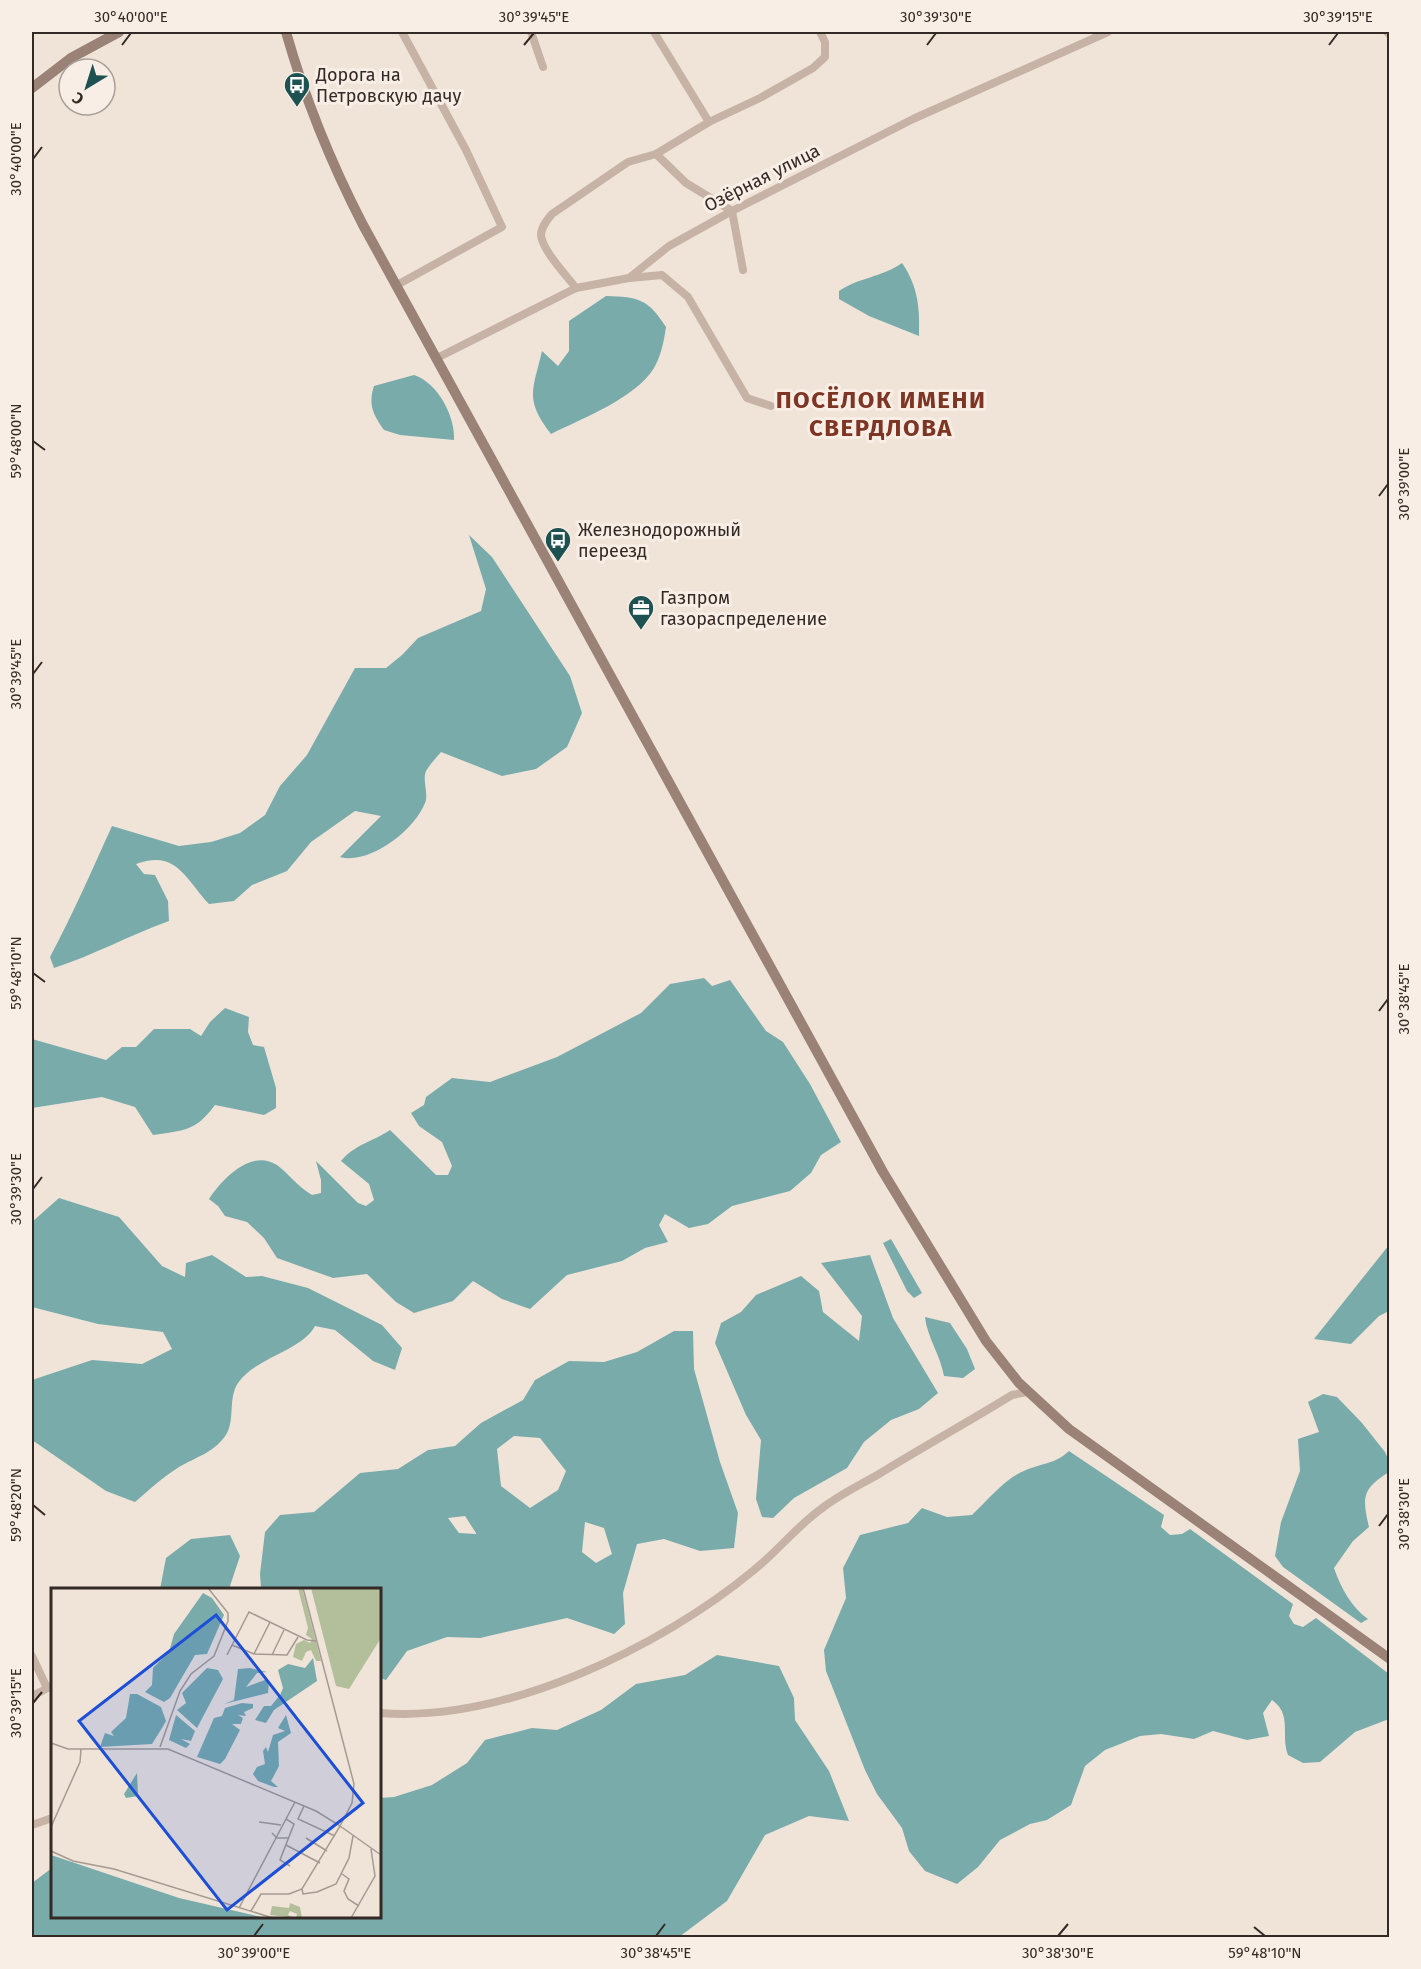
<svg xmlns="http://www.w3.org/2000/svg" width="1421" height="1969" font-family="'Fira Sans',sans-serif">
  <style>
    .water { fill: #79abab; fill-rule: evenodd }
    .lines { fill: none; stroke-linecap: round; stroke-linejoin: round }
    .street { stroke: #c7b3a6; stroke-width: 8 }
    .secondary { stroke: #9a8277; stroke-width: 10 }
    .ticks { fill: none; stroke: #332a26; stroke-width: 2 }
    .labels { text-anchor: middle; stroke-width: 6; stroke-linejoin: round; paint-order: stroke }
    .poi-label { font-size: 18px; fill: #332a26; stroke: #f8eee5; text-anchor: start }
    .street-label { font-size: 18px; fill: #332a26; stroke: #f8eee5 }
    .district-label { font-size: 24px; font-weight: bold; letter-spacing: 1.5px; fill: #7e3524; stroke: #f8eee5 }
    .inset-river { fill: none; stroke: #79abab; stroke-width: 3 }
    .inset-road { fill: none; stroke: #a49a91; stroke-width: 1.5 }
    .view { fill: #1d4ed8; fill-opacity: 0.15; stroke: #1d4ed8; stroke-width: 3 }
    .inset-edge { fill: none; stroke: #332a26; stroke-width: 3 }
    .neatline { fill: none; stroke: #332a26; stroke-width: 2 }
    .ticks-label { font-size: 15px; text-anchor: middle; fill: #332a26 }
  </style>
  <rect width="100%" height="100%" fill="#f0e4d9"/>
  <g class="water">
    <path d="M902 263C918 286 920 308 919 336L869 316 839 299V291C860 277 880 278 902 263Z"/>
    <path d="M606 296C639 297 648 299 666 327 664 341 661 356 654 368 636 398 581 419 551 434 524 399 533 390 542 351L558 366 569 351V321Z"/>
    <path d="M414 375C438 383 455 416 454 440L400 435 384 430C373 415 368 404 374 386Z"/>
    <path d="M469 535 492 557 570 676 582 713 567 747 536 769 502 776 441 752C436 758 430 764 426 771 422 780 429 794 425 803 414 831 369 865 340 857L381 816 355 811 311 842 287 871 252 885 234 901 209 904C185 878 176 849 136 864L144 874 155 875 168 901 169 921C130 935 94 955 54 968L50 957C73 914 92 870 112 826L179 846 211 842 240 833 265 815 280 786 307 755 355 668H386L402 655 418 638 481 611 486 589Z"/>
    <path d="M704 978 712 986 730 980 766 1031 783 1042 810 1084 841 1142 821 1155 811 1173 790 1191 732 1206 708 1224 689 1228 665 1214 659 1225 668 1242 645 1248 622 1261 567 1275 530 1309 502 1299 473 1281 453 1301 414 1313 396 1302 367 1274 333 1278 277 1258 264 1238 247 1222 225 1216 218 1206 209 1199C221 1180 251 1148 277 1165 288 1173 297 1186 312 1195L321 1193V1180L316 1161 358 1203 366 1206 374 1200 369 1184 341 1161C354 1145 372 1142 390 1130L436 1175H448L452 1166 442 1142 419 1126 411 1113 424 1105 426 1097 452 1078 490 1082 557 1057 641 1013 670 984Z"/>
    <path d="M225 1008 249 1017 248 1032 253 1045 264 1047 276 1088V1108L264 1115 215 1105C195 1132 184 1130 153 1135L135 1107 102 1097 32 1108V1039L106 1060 122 1047H136L154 1029H190L201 1036 210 1022Z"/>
    <path d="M59 1198 119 1217 162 1266 185 1277 186 1263 212 1255 246 1277 262 1276 308 1288 382 1325 402 1348 395 1370 373 1361 335 1330 315 1326C302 1351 256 1357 238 1383 228 1398 235 1418 227 1433 216 1452 196 1457 179 1467 163 1477 149 1490 135 1502L106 1491 32 1440V1380L92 1360 142 1364 172 1349 163 1332 98 1324 32 1307V1222Z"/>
    <polygon points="891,1239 922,1293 914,1298 907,1291 883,1243"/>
    <polygon points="1389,1245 1389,1311 1379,1316 1351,1344 1314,1339"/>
    <polygon points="870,1255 893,1318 938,1393 919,1409 891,1420 864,1442 847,1468 794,1498 773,1518 762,1517 756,1499 761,1440 746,1415 715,1343 721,1323 741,1312 756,1295 801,1276 819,1291 823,1312 859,1341 862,1316 821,1263"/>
    <path d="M925 1317 950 1323 967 1349 975 1369 963 1378 944 1376C940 1354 927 1337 925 1317Z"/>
    <path d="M674 1331H693L694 1369 720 1462 738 1513 734 1548 700 1551 664 1539 637 1544 623 1593 625 1624 614 1634 567 1618 480 1638 447 1637 407 1651 386 1680 380 1678V1590L261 1589 260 1574 265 1532 280 1515 314 1512 360 1473 398 1469 428 1450 455 1446 481 1423 523 1400 535 1380 569 1361 604 1362 637 1352ZM514 1436 540 1438 566 1471 558 1490 530 1508 501 1486 497 1449ZM465 1516 476 1533V1534L459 1533 448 1518ZM585 1522 604 1528 612 1554 596 1563 582 1552Z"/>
    <path d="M1323 1394 1337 1397 1362 1423 1385 1452 1389 1461V1472C1362 1489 1362 1497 1369 1527L1353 1541 1334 1568C1341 1588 1351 1607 1368 1619L1361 1623 1283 1567 1275 1556 1281 1522 1300 1471 1298 1439 1319 1432 1308 1402Z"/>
    <path d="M1069 1451 1164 1515 1161 1527 1170 1535 1182 1534 1190 1529 1293 1604 1289 1616 1294 1624 1303 1627 1316 1618 1389 1674V1719L1355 1732 1320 1762 1303 1763 1288 1755C1280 1735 1293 1715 1272 1700L1263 1713 1269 1736 1247 1740 1213 1731 1194 1739 1161 1734 1140 1736 1105 1750 1085 1766 1071 1805 1047 1820 1030 1824 1000 1840 978 1867 957 1884 925 1871 909 1851 902 1828 877 1794 865 1770 826 1671 824 1650 846 1598 843 1568 860 1535 908 1523 922 1508 947 1517 972 1515C988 1500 1005 1478 1026 1470 1043 1463 1055 1464 1069 1451Z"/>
    <polygon points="230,1535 240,1556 229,1589 160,1589 166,1558 191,1539"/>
    <polygon points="717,1655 779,1666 794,1698 795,1720 829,1771 849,1821 809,1816 765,1835 727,1901 679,1937 32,1937 32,1883 52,1868 52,1916 380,1916 380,1798 394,1797 432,1785 467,1763 485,1740 532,1728 557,1730 601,1710 636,1684 685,1675"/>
  </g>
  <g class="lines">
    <g class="street">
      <polyline points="531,32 543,67"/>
      <polyline points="654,32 709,122"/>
      <polyline points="1387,32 1390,35"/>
      <polyline points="656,154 686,183 732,211 743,270"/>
      <polyline points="630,278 662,275 688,297 747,398 771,406"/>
      <polyline points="397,285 502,227 466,150 402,32"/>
      <path d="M576 288C567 276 542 250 541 235 541 227 547 220 552 214L628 162 656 154 709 122 760 98 813 68 825 57V42L820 32"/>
      <polyline points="437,358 576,288 629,278 669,246 732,211 913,119 1108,32"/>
      <polyline points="32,1656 47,1688"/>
      <polyline points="32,1696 52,1686"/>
      <path d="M380 1713C504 1723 660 1648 754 1570 778 1551 796 1527 821 1509 839 1495 860 1485 879 1474 923 1447 968 1422 1012 1395L1027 1392"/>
      <polyline points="32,1825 52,1818"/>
    </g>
    <g class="secondary">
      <path d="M286 32C305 99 331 163 363 225L883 1172 986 1341 1019 1383 1069 1429 1390 1659"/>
      <polyline points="32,88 71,58 119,32"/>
    </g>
  </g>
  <path class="ticks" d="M122 45 131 33M524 45 534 33M927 45 936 33M1329 45 1338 33M33 159 42 147M33 441 45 450M1379 496 1388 484M33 674 42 662M33 973 45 982M1379 1011 1388 999M33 1189 42 1177M33 1505 45 1515M1379 1526 1388 1514M33 1703 42 1692M1254 1927 1265 1936M254 1936 263 1924M656 1936 665 1924M1058 1936 1068 1924"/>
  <defs>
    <g id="bus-pin" transform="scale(1.35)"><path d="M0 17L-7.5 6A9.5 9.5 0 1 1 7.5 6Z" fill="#1e5152" stroke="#f8eee5"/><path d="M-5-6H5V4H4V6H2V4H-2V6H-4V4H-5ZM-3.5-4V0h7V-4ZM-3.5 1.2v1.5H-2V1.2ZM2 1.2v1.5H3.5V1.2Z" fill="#fff"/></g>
    <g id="office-pin" transform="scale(1.35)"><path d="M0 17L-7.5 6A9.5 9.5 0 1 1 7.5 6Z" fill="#1e5152" stroke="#f8eee5"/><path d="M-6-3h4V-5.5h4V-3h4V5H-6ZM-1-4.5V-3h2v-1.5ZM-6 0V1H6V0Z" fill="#fff"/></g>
  </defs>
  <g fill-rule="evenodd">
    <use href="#bus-pin" x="297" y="85"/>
    <use href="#bus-pin" x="558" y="540"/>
    <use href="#office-pin" x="641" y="608"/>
  </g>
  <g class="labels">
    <g class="poi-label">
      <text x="316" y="81">Дорога на<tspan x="316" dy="21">Петровскую дачу</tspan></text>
      <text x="578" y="536">Железнодорожный<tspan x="578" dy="21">переезд</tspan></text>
      <text x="660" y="604">Газпром<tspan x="660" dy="21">газораспределение</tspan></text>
    </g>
    <g class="street-label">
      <text transform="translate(762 178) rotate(-27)" y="6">Озёрная улица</text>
    </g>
    <g class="district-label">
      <text x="881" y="408">ПОСЁЛОК ИМЕНИ<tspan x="881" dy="28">СВЕРДЛОВА</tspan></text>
    </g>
  </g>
  <g transform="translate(51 1588)">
    <rect width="330" height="330" fill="#f0e4d9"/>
    <path d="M247 0H251L270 73H265L260 62 255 64 251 73 242 69 245 56 253 52 259 55 261 51 255 47 257 40ZM260 0H330V50L298 101 285 98ZM239 315 249 319 251 330H245L246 326 239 323 237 327 244 330 219 327 221 318 238 320Z" fill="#b3be9a"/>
    <path d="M152 5 161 10 173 27 156 66 144 67 119 110 113 114 94 104 101 97 102 80 118 64 123 46ZM262 70 266 93 223 122 215 135 204 132 213 118H220L229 107 232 100 227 82 237 76 254 80ZM156 80 167 82 172 91 146 140 126 122 135 115 131 105ZM199 80 216 84 206 85 195 99 214 92 218 93 217 105 173 116 183 112 187 81ZM79 106H86L110 119 115 133 111 140 101 156 49 159 54 145 63 148 60 144 75 130ZM191 115 202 116V120L193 124 195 128 187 127 192 130 190 136H181L189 142 174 171 169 176 146 169 163 130 171 128 174 120ZM125 127 144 143 140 153 130 151 139 156 135 160 118 152ZM235 127 240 145 227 154 228 178 220 193 227 199H223L207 193 202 186 206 179 214 176 212 163 215 159 217 164 222 147 234 143 227 140ZM86 185 87 208 75 210 73 206ZM0 267 128 310 215 330H0Z" fill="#79abab"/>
    <path class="inset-river" d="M0 297 121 330"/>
    <path class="inset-road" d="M181 57 203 66 236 67 247 49M203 66 219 34M176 67 198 24 256 52 266 53M221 67 233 42M0 155 17 161H117L265 223 289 238 301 215 303 196 252 0M109 159 129 103 140 86 163 68 177 33V25L157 0M253 218 247 231 284 248M235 231 243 236 229 272 239 278M208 234 230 237M0 239 29 174 30 161M221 245 226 250H238M255 250 276 263M235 257 269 275M0 263 22 273 63 281 222 330M291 286 298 291 293 303 297 311 308 318M251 301 252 306 266 304 285 296 298 270 302 248M188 320 244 214M200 323 210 306H238L251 301 289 238 330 267M300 330 324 288 320 261"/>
    <path class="view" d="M165 27 312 215 176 322 28 133Z"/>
    <rect width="330" height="330" class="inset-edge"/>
  </g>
  <rect width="1421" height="1969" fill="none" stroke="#f8eee5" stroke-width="66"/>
  <g transform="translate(87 87) rotate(218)"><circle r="28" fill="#f8eee5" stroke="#a9a099" stroke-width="1.5"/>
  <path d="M0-4.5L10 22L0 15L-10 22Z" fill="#1e5152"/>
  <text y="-9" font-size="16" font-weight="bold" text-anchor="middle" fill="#332a26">С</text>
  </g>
  <rect x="33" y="33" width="1355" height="1903" class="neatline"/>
  <g class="ticks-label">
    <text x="131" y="22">30°40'00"E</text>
    <text x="534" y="22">30°39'45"E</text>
    <text x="936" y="22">30°39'30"E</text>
    <text x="1338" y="22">30°39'15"E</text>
    <text transform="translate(16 159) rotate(-90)" y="5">30°40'00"E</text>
    <text transform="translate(16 441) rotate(-90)" y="5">59°48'00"N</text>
    <text transform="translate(1404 484) rotate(-90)" y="5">30°39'00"E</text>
    <text transform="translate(16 674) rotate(-90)" y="5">30°39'45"E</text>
    <text transform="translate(16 973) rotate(-90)" y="5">59°48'10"N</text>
    <text transform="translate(1404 999) rotate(-90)" y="5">30°38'45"E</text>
    <text transform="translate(16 1189) rotate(-90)" y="5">30°39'30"E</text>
    <text transform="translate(16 1505) rotate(-90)" y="5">59°48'20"N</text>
    <text transform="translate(1404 1514) rotate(-90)" y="5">30°38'30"E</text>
    <text transform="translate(16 1703) rotate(-90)" y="5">30°39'15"E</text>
    <text x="254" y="1958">30°39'00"E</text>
    <text x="656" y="1958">30°38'45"E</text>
    <text x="1058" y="1958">30°38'30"E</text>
    <text x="1265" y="1958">59°48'10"N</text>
  </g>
</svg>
